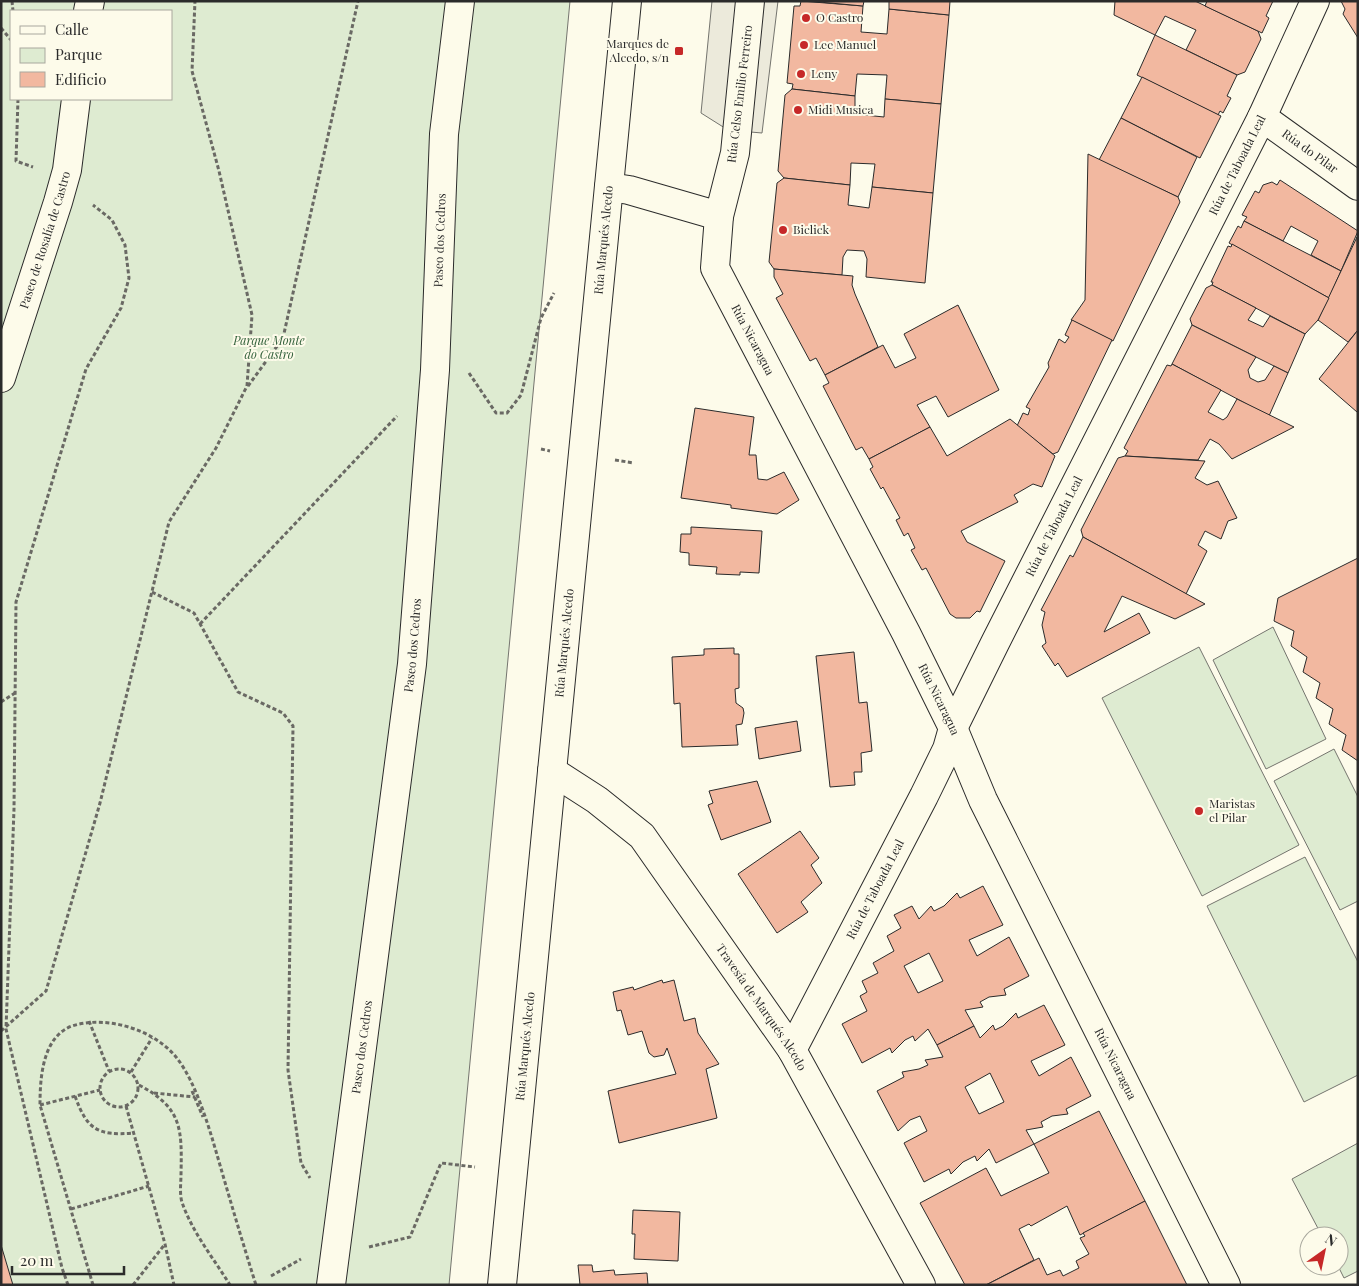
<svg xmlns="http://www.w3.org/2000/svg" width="1359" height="1286" font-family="'Playfair Display',serif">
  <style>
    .green { fill: #deebd1; stroke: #74746e; fill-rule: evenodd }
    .parking { fill: #eceadb; stroke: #74746e }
    .building { fill: #f2b8a0; stroke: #2b2b2b; fill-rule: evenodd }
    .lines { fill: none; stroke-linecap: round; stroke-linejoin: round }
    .minor-casing { stroke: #2b2b2b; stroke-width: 30 }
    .path { stroke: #6a6964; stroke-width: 3; stroke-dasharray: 4 2.5; stroke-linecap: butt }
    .minor { stroke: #fdfbea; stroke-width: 28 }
    .poi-dot { fill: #c62828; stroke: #fdfbea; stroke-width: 2 }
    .labels { text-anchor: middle; stroke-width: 4; stroke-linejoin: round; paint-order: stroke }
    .poi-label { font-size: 12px; fill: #2b2b2b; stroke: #fdfbea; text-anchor: start }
    .street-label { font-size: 12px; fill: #2b2b2b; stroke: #fdfbea }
    .park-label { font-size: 12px; font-style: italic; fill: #34623c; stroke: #fdfbea }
  </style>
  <rect width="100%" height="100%" fill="#fdfbea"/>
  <g class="green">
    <path d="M1 1H570L449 1285H1ZM11 11H171V99H11Z"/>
    <polygon points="1273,627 1326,739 1266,769 1213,660"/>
    <polygon points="1199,647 1299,845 1202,896 1102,698"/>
    <polygon points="1334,749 1358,797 1358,901 1340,910 1274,781"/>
    <polygon points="1305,857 1358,962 1358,1075 1304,1102 1207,906"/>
    <polygon points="1358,1143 1358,1271 1344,1278 1338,1266 1339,1236 1322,1236 1292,1179"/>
  </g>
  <polygon class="parking" points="712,1 778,1 762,133 728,130 701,113"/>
  <g class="building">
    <polygon points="801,1 863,6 861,32 887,34 889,9 949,15 941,104 885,99 887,75 857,74 855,96 792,89 793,84 787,83 794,6 800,6"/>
    <polygon points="808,1 864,1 863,6"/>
    <polygon points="889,1 950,1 949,15 889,9"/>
    <polygon points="1115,1 1195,1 1258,31 1261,39 1245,72 1237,75 1186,50 1196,30 1165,16 1155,35 1114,15"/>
    <polygon points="1207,1 1273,1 1266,16 1269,18 1262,33 1205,6"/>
    <polygon points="1341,1 1358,1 1358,38 1343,14 1345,9"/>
    <polygon points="1155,35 1237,75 1227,96 1231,98 1223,113 1220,111 1218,115 1137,75"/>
    <polygon points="1142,77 1221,116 1200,158 1121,118"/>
    <polygon points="792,89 855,96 855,114 884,117 885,99 941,104 933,193 872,187 875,164 851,163 850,185 784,178 778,171 785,95"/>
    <polygon points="1121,118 1197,157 1178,197 1099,160"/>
    <polygon points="1088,154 1178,197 1180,202 1113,341 1071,320 1085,300"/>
    <polygon points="784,178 850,185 848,205 869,208 872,187 933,193 925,283 866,277 867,259 864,251 847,250 843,257 842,275 774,269 769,262 777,183"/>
    <polygon points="1280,180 1358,231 1341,271 1311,255 1318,241 1291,226 1283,241 1244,221 1247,217 1242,215 1255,191 1259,193 1263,185 1272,182 1277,185"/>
    <polygon points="1244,221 1341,271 1329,298 1229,243 1238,226 1241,228"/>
    <polygon points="1357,237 1358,330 1348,342 1318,320"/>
    <polygon points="1232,244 1329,298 1318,320 1305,334 1212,285 1213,282 1211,282 1228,246 1231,247"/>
    <polygon points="774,269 853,276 852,285 855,294 878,347 825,375 816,358 810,361 776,298 783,294 774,277"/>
    <polygon points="1212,285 1256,308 1248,320 1263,327 1270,316 1305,334 1288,373 1192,325 1190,319 1206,288"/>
    <polygon points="958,305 999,390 948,417 936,396 917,405 930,427 869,459 862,447 856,450 823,386 829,383 825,375 883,345 895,368 916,358 904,334"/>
    <polygon points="1072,320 1112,340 1058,452 1053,454 1017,426 1023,413 1028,415 1030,409 1026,407 1049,367 1048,363 1059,339 1065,343 1069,337 1065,335"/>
    <polygon points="1192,325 1256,357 1248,370 1250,378 1258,382 1265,380 1274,366 1288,373 1269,416 1172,364"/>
    <polygon points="1358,330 1358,411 1357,412 1319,379"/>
    <polygon points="1172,364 1221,390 1208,412 1223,420 1227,417 1237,399 1294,427 1232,459 1219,444 1210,439 1198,460 1125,456 1128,451 1124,448 1167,365 1171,366"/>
    <polygon points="695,408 754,417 749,455 756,455 758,479 767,480 784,472 799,500 777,514 731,508 731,505 681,498"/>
    <polygon points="1010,419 1055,456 1042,487 1033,484 1014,495 1018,502 961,531 967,542 1005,561 980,612 977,611 970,618 956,618 950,614 926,568 922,570 911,550 915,548 908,533 904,536 896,520 900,518 883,487 881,489 870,469 873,467 869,459 930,427 947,456"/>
    <polygon points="1125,456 1205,461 1195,478 1207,485 1218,481 1237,518 1228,521 1221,539 1205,531 1198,545 1207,551 1186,594 1083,537 1081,530 1118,458"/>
    <polygon points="691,527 762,531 759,573 740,572 740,575 716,574 717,567 689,565 689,553 680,552 681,534 691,534"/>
    <polygon points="1083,537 1205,604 1175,619 1122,596 1104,632 1139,613 1150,633 1067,677 1058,663 1055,666 1042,646 1046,643 1042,625 1045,612 1041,610 1070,555 1073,557"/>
    <polygon points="1358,558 1358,761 1342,750 1346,735 1329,724 1333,709 1316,698 1320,683 1303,672 1307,657 1291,646 1294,631 1274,621 1278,598"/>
    <polygon points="734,648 734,654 739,654 739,688 735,689 736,703 743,708 744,713 742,724 736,725 738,745 682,747 680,703 674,704 672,657 704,655 704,649"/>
    <polygon points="854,652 859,703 867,702 872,751 861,753 862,772 854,772 855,785 830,787 816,656"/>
    <polygon points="797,721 801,751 759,759 755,728"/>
    <polygon points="757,781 771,822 721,840 708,805 713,803 709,791"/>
    <polygon points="800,831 819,858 811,865 822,883 801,902 808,912 777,933 738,874"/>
    <path d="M983 886 1003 925 969 940 977 956 1009 937 1029 976 1004 989 1006 995 989 997 980 1002 983 1007 965 1010 974 1026 937 1045 928 1029 915 1041 913 1036 905 1040 892 1053 890 1048 862 1063 842 1024 867 1011 860 996 867 992 862 981 878 973 873 963 894 951 887 936 901 928 894 915 912 906 919 919 931 906 934 911 944 906 957 893 960 898ZM929 953 943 981 918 993 904 966Z"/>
    <polygon points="662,980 663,983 674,980 684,1021 695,1018 698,1033 719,1064 706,1069 717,1118 619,1143 608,1091 676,1074 667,1048 664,1055 654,1057 649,1053 642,1031 628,1035 621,1010 617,1011 613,992 633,987 634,990"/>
    <path d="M1044 1005 1065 1045 1031 1061 1039 1076 1071 1057 1091 1096 1066 1109 1068 1114 1052 1116 1041 1122 1043 1127 1026 1130 1034 1144 996 1163 989 1149 977 1161 975 1156 963 1162 951 1174 949 1169 924 1182 904 1143 927 1131 920 1116 910 1120 898 1131 877 1091 904 1077 902 1072 919 1069 928 1065 925 1060 943 1057 937 1045 974 1026 980 1038 993 1025 995 1030 1003 1026 1016 1013 1018 1018ZM990 1073 1004 1102 979 1114 965 1087Z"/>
    <polygon points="1099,1111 1145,1201 1080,1235 1067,1206 1031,1226 1029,1224 1019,1229 1034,1260 986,1285 965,1285 920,1203 986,1168 1001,1196 1049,1173 1034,1144"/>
    <polygon points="1145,1201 1187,1285 986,1285 1039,1258 1047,1275 1060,1270 1063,1276 1079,1268 1076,1261 1089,1254 1080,1238 1085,1236 1083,1233"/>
    <polygon points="633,1210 680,1212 678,1261 634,1259 635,1234 632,1234"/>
    <polygon points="1,1245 13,1285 1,1285"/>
    <polygon points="578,1265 592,1265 593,1272 614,1270 615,1275 647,1273 648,1285 580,1285"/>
  </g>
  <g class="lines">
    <g class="minor-casing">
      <g id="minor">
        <path id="s1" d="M750 1 735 153 719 216 715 268 906 633 953 728 983 800 1226 1285"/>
        <polyline points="88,11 90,1"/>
        <path id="s2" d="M1262 117 1358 186"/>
        <polyline points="609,187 629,190 719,216"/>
        <path id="s3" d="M1 378 58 202 67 170 76 99"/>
        <path id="s4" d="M552 771 597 800 642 836 792 1050 921 1285"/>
        <path id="s5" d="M792 1050 924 796 947 749 953 728 995 643 1262 117 1315 1"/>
        <path id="s6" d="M331 1285 412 664 435 370 444 134 460 1"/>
        <path id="s7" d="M502 1285 627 1"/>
      </g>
    </g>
    <g class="path">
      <polyline points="12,1 13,11"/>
      <polyline points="1,28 11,40"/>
      <polyline points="18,99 16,161 33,167"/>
      <polyline points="469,373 496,413 507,413 521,395 541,318 554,293"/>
      <polyline points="248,386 283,338 358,1"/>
      <polyline points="541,449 550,451"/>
      <polyline points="615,460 634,463"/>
      <polyline points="152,592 194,613 238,692 283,713 293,726 288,1070 301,1163 310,1178"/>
      <polyline points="200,624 397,416"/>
      <polyline points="1,702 15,693"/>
      <polyline points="89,1021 109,1071"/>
      <polyline points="1,1031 46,991 100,803 169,522 216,448 247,386 252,315 219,171 192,71 195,1"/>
      <circle cx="119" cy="1088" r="19"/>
      <polyline points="131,1072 152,1038"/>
      <path d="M139 1085C182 1108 182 1128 181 1174 181 1184 179 1196 183 1205 193 1233 214 1259 230 1285"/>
      <polyline points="192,1091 203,1117"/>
      <polyline points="154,1093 195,1097"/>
      <path d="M75 1096C87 1130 98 1136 134 1133"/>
      <polyline points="40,1105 100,1090"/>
      <polyline points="126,1106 165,1244 174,1285"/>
      <polyline points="71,1209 149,1186"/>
      <polyline points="369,1247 410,1237 441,1163 475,1167"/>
      <polyline points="271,1276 301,1259"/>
      <polyline points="68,1285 62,1268 6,1029 14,809 16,602 86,369 121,308 129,278 125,245 112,220 93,205"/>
      <path d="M93 1285 40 1105C40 1079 42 1037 72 1026 106 1015 153 1029 176 1057 198 1084 212 1138 222 1172 233 1210 244 1247 256 1285"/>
      <polyline points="133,1285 165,1244"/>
    </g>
    <use href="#minor" class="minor"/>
  </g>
  <g class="poi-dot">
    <circle cx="806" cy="18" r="5"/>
    <circle cx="804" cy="45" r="5"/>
    <rect x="674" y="46" width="10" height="10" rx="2.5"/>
    <circle cx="801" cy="74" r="5"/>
    <circle cx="798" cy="110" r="5"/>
    <circle cx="783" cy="230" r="5"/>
    <circle cx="1199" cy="811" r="5"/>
  </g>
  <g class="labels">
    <g class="poi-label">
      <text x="816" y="22">O Castro</text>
      <text x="669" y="48" text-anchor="end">Marques de<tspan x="669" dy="14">Alcedo, s/n</tspan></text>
      <text x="814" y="49">Lee Manuel</text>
      <text x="811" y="78">Leny</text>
      <text x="808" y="114">Midi Musica</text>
      <text x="793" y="234">Biclick</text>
      <text x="1209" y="808">Maristas<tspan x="1209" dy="14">el Pilar</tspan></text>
    </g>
    <g class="street-label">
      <text transform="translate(740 94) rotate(-83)" y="4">Rúa Celso Emilio Ferreiro</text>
      <text dy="4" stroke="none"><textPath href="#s2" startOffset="59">Rúa do Pilar</textPath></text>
      <text dy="4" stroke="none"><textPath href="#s5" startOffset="991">Rúa de Taboada Leal</textPath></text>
      <text dy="4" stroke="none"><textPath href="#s3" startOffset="145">Paseo de Rosalía de Castro</textPath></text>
      <text dy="4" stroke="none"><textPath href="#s7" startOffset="1050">Rúa Marqués Alcedo</textPath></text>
      <text dy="4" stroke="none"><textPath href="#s6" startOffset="1051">Paseo dos Cedros</textPath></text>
      <text dy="4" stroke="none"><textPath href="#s1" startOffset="351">Rúa Nicaragua</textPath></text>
      <text dy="4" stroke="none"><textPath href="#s5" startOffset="586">Rúa de Taboada Leal</textPath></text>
      <text dy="4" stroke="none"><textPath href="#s7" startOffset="645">Rúa Marqués Alcedo</textPath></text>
      <text dy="4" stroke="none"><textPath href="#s6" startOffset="645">Paseo dos Cedros</textPath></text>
      <text dy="4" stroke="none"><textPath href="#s1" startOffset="756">Rúa Nicaragua</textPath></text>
      <text dy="4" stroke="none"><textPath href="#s5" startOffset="181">Rúa de Taboada Leal</textPath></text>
      <text dy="4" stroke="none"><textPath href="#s4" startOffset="320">Travesía de Marqués Alcedo</textPath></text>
      <text dy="4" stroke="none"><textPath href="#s6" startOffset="240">Paseo dos Cedros</textPath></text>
      <text dy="4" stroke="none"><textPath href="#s7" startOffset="240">Rúa Marqués Alcedo</textPath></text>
      <text dy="4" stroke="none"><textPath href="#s1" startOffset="1161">Rúa Nicaragua</textPath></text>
    </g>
    <g class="park-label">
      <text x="269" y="345">Parque Monte<tspan x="269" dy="14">do Castro</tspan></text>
    </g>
  </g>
  <rect width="1359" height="1286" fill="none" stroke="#2b2b2b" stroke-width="5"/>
  <rect x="10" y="10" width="162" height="90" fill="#fdfbea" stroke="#a9a89e"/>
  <rect x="20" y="26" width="25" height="8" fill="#fdfbea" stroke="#a9a89e"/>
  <text x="55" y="35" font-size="15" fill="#2b2b2b">Calle</text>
  <rect x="20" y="48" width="25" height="15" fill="#deebd1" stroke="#a9a89e"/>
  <text x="55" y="60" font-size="15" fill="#2b2b2b">Parque</text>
  <rect x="20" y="72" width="25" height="15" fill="#f2b8a0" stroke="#a9a89e"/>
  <text x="55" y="85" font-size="15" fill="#2b2b2b">Edificio</text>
  <g transform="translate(1324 1251) rotate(33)"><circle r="24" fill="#fdfbea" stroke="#a9a89e"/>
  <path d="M0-4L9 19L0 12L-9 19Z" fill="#c62828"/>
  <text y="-8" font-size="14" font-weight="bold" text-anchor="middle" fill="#2b2b2b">N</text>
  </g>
  <path d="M12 1266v8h112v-8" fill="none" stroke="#2b2b2b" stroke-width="2.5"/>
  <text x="20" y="1266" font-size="15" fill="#2b2b2b" stroke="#fdfbea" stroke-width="4" paint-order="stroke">20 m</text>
</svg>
